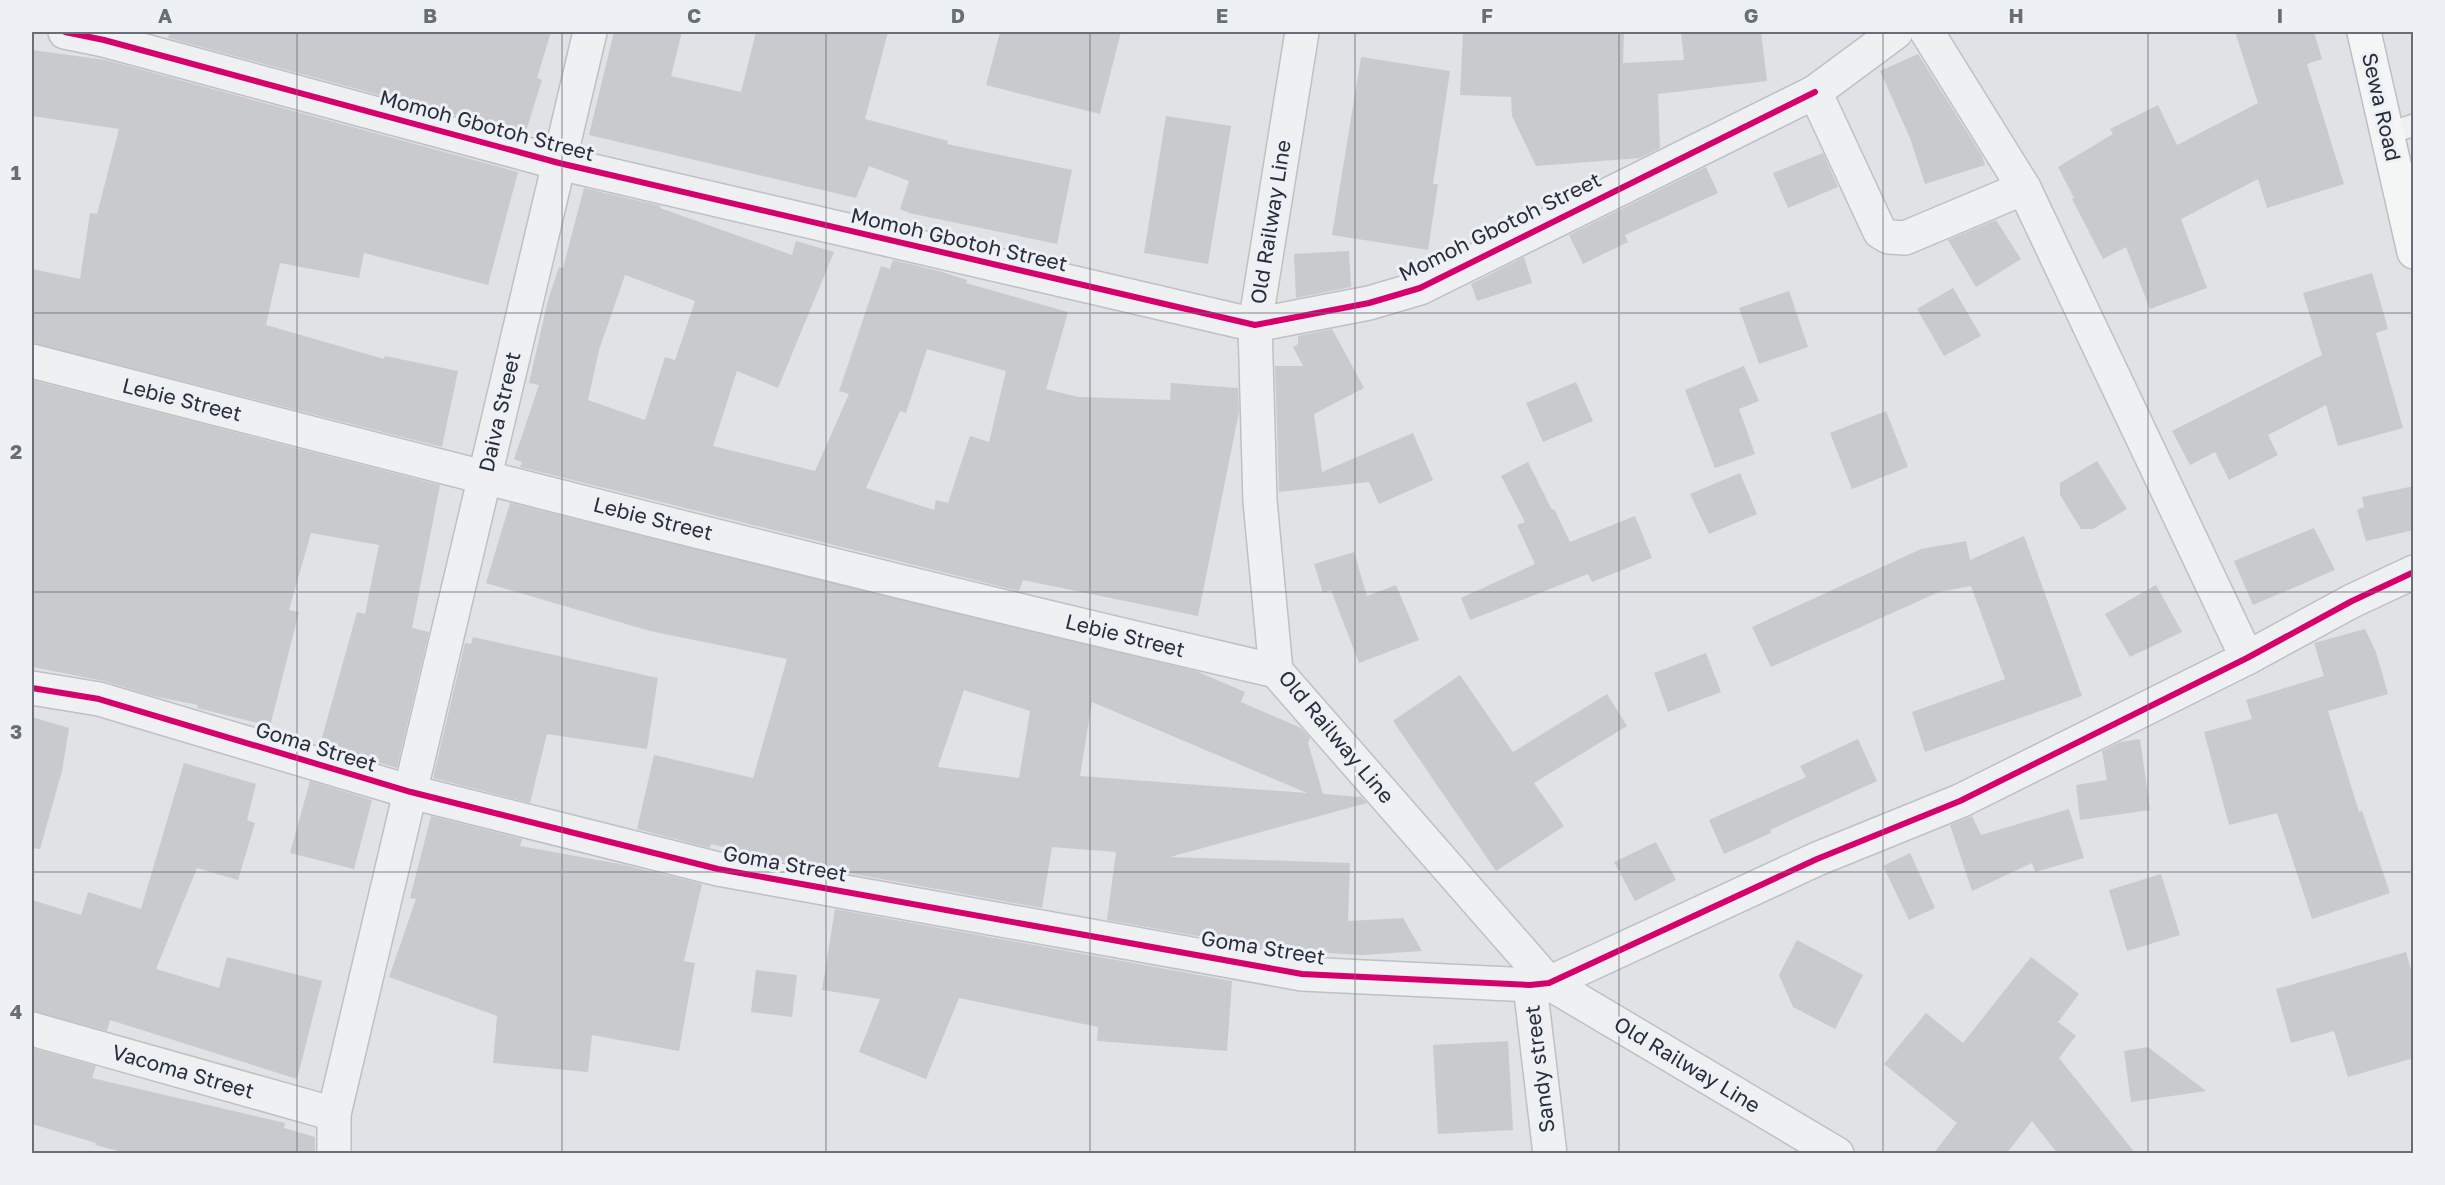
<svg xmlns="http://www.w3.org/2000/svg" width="2445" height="1185" font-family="'Golos Text',sans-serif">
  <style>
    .building { fill: #c8cacd; fill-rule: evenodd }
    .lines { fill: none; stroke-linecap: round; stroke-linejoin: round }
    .service-casing { stroke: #bec0c3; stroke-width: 24 }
    .minor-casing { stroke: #bec0c3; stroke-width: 36 }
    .tertiary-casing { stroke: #bec0c3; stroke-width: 36 }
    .primary-casing { stroke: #bcbfc3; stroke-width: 36 }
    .service { stroke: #eff0f2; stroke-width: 21 }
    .minor { stroke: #eff0f2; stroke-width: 33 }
    .tertiary { stroke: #eff0f2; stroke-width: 33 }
    .primary { stroke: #f4f5f5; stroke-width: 33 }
    .cycleway-casing { stroke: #edf0f4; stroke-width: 10 }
    .cycleway { stroke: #d6006c; stroke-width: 6 }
    .grid { fill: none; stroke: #686e77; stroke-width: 1.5; stroke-opacity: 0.55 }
    .labels { text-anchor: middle; stroke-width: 6; stroke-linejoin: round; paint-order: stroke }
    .street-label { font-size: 21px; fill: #282f3c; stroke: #edf0f4 }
    .neatline { fill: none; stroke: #686e77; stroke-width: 2 }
    .grid-label { font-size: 20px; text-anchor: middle; font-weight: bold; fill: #686e77 }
  </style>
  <rect width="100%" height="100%" fill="#e0e2e5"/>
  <g class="building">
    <polygon points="170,32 551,32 537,78 542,80 525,134 168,38"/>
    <polygon points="614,32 682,32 671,76 741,92 756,32 888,32 865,119 948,141 947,144 1072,170 1057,244 909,213 900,209 909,181 869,166 856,198 589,135"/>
    <polygon points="1000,32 1121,32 1100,114 986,85"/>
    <polygon points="1463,32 1624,32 1623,63 1684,60 1681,32 1761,32 1767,81 1658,94 1660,148 1640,158 1536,166 1512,116 1511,97 1460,95"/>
    <polygon points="2235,32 2314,32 2322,59 2307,64 2344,184 2267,208 2258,179 2181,219 2207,288 2150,309 2126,247 2103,259 2072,199 2074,198 2058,167 2113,134 2110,129 2158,105 2177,145 2258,103"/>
    <polygon points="32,50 106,60 518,172 488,285 364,253 359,278 280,263 266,325 384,359 385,356 458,371 442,447 32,343 32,269 80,279 90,213 97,214 119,129 32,116"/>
    <polygon points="1918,54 1982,156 1985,165 1925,184 1910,138 1880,71"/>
    <polygon points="1361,57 1450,71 1433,184 1438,184 1428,250 1332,235"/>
    <polygon points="1166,116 1231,126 1208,264 1144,253"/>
    <polygon points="1823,153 1838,187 1788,208 1773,173"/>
    <polygon points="1706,167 1718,193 1625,235 1628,242 1583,264 1569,235"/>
    <path d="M584 188 661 206 660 208 792 255 796 241 834 252 778 388 737 371 713 446 815 471 849 394 839 391 881 266 890 269 893 260 939 271 967 280 966 283 1068 312 1046 389 1078 397 1170 400 1171 383 1238 388 1239 412 1198 616 1023 580 1019 591 520 467 522 462 514 459 539 385 529 383 548 300 559 267 563 268ZM625 275 695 301 675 360 665 357 645 420 588 400 599 350ZM927 349 1006 371 989 442 970 436 948 503 936 500 934 510 866 488 900 411 906 413Z"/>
    <polygon points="1996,220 2021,259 1976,287 1948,240"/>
    <polygon points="1349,251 1351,287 1296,298 1294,254"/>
    <polygon points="1524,257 1532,283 1477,301 1471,284"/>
    <polygon points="2372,273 2388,329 2376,333 2403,428 2338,446 2326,405 2268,435 2278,455 2229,480 2215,452 2190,465 2172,431 2322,355 2303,293"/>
    <polygon points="1953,288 1981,336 1944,356 1917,309"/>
    <polygon points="1789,291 1808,347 1759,364 1739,308"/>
    <polygon points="1332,329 1364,388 1314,414 1322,472 1413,433 1433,480 1379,504 1369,482 1279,492 1275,366 1303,366 1293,347 1298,344 1298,336"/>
    <polygon points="1744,366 1759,401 1739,409 1755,454 1715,468 1685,390"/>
    <polygon points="32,380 440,485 412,628 429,632 397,768 320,745 357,612 365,614 379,545 311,533 289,610 299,612 270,726 197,708 198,705 153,696 104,681 32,667"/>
    <polygon points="1576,382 1593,421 1543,442 1526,403"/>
    <polygon points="1886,411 1908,467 1852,489 1830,433"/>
    <polygon points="2097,461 2127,509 2093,529 2081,529 2060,495 2060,483"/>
    <polygon points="1528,462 1552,510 1554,509 1570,542 1635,516 1652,558 1592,582 1588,574 1470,620 1461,598 1535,564 1517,525 1525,522 1501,476"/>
    <polygon points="1740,473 1757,514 1709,534 1690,494"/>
    <polygon points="2414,486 2414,530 2366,541 2357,510 2364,507 2362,497"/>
    <path d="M510 503 1196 671 1245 692 1241 702 1301 728 1310 738 1308 743 1323 794 1361 797 1367 803 1170 857 1350 863 1348 921 1403 918 1422 951 1363 955 1276 950 1107 920 1116 852 1052 847 1042 908 782 861 711 844 710 848 637 829 654 755 753 778 787 659 650 631 486 583ZM964 690 1030 711 1019 778 938 767ZM1092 702 1307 793 1080 776Z"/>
    <polygon points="2314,528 2335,570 2253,605 2234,561"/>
    <polygon points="2024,536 2082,696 1925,752 1912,712 2005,679 1971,586 1939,592 1771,667 1752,627 1921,549 1966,541 1970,560"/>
    <polygon points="1354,552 1367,596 1396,585 1419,640 1359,663 1331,590 1323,593 1314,564"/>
    <polygon points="2156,585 2182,632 2130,657 2105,614"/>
    <polygon points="2365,629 2376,652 2388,694 2328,711 2359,812 2362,811 2390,893 2312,919 2277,813 2229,825 2204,732 2252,719 2246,700 2324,676 2314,643"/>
    <polygon points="473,637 658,678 647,749 547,734 530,803 433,778 465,643 471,644"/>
    <polygon points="1706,653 1721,692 1668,712 1654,673"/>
    <polygon points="1460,675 1513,752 1607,694 1627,726 1534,783 1564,826 1496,871 1393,721"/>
    <polygon points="32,717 69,728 62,771 40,849 32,848"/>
    <polygon points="1858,739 1877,781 1770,830 1771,833 1724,854 1709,820 1806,777 1800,766"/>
    <polygon points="2140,739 2150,810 2080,820 2076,785 2107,780 2102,751 2120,742"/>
    <polygon points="184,763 256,784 247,820 255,823 238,880 197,868 156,969 219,988 227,957 322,981 297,1079 110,1020 107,1031 32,1011 32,900 81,915 88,892 141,909"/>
    <polygon points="310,781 372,800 354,869 290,853"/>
    <polygon points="2069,809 2084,858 2035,872 2032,863 1972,891 1950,825 1972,816 1981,835"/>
    <polygon points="431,816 522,839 520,846 620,864 702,884 684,961 695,963 679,1051 592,1035 588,1072 493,1063 497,1016 389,977 416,899 410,898"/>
    <polygon points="1656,842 1676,880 1635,901 1614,862"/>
    <polygon points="1910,853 1935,908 1909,920 1883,866"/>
    <polygon points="2161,874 2180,935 2127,951 2109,890"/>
    <polygon points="835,909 1232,981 1227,1051 1097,1041 1098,1027 959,998 926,1079 859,1052 880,999 822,990"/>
    <polygon points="1797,940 1863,975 1835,1029 1793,1007 1779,975"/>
    <polygon points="2406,952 2414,980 2414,1058 2348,1077 2334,1031 2291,1043 2276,989"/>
    <polygon points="2031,957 2079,994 2058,1022 2076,1036 2059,1058 2136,1154 2058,1154 2032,1121 2006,1154 1933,1154 1957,1123 1884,1064 1926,1013 1963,1043"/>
    <polygon points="756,970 797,975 792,1017 751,1012"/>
    <polygon points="1508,1041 1513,1130 1438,1134 1433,1045"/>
    <polygon points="2148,1047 2206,1091 2131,1102 2124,1051"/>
    <polygon points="32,1048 96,1066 92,1078 285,1123 284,1128 315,1137 315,1154 130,1154 95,1145 96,1143 32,1124"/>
  </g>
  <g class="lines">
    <g class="service-casing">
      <polyline id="service" points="2387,134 2414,125"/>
    </g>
    <g class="minor-casing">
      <g id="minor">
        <polyline points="65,32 104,40 559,163 1255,325 1369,303 1420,288 1815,92"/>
        <polyline points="1896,32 1815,92 1880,232 1889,237 1905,238 2024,188"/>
        <polyline points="1927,32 2024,188 2247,658"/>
        <path d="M32 361C446 468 860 575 1276 671"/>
        <polyline points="32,688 99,699 411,792 718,869 1302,974 1530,985 1549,983 1817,859 1960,801 2247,658 2352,601 2414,572"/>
        <polyline points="1530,985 1550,1154"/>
        <polyline points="32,1029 334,1114"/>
        <polyline points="334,1154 334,1114 590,32"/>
      </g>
    </g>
    <g class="tertiary-casing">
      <polyline id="tertiary" points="1302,32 1255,325 1260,501 1276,671 1549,983 1837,1154"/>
    </g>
    <g class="primary-casing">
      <polyline id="primary" points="2364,32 2414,252"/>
    </g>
    <use href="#service" class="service"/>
    <use href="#minor" class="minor"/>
    <use href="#tertiary" class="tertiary"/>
    <use href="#primary" class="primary"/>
    <g class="cycleway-casing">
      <g id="cycleway">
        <polyline points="65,32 104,40 559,163 1255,325 1369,303 1420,288 1815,92"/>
        <polyline points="32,688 99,699 411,792 718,869 1302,974 1530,985 1549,983 1817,859 1960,801 2247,658 2352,601 2414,572"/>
      </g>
    </g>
    <use href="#cycleway" class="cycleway"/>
  </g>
  <path class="grid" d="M297 32V1154M562 32V1154M826 32V1154M1090 32V1154M1355 32V1154M1619 32V1154M1883 32V1154M2148 32V1154M32 313H2414M32 592H2414M32 872H2414"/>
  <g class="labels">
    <g class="street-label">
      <text transform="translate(2381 107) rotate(77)" y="7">Sewa Road</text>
      <text transform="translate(487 126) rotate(15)" y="7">Momoh Gbotoh Street</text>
      <text transform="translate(1271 222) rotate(-81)" y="7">Old Railway Line</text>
      <text transform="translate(1500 227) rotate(-26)" y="7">Momoh Gbotoh Street</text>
      <text transform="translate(959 240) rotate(13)" y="7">Momoh Gbotoh Street</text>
      <text transform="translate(182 400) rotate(14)" y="7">Lebie Street</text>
      <text transform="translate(500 412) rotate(-77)" y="7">Daiva Street</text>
      <text transform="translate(653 519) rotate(14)" y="7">Lebie Street</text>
      <text transform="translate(1125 636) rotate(14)" y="7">Lebie Street</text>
      <text transform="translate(1336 737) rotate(50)" y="7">Old Railway Line</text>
      <text transform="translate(316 747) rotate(17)" y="7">Goma Street</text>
      <text transform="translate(785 864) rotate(10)" y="7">Goma Street</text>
      <text transform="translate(1263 948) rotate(9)" y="7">Goma Street</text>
      <text transform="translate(1687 1065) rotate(31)" y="7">Old Railway Line</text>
      <text transform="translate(1540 1069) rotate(-97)" y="7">Sandy street</text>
      <text transform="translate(183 1072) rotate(16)" y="7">Vacoma Street</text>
    </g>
  </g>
  <rect width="2445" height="1185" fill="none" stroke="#edf0f4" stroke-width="66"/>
  <rect x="33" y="33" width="2379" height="1119" class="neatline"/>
  <g class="grid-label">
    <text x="165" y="23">A</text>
    <text x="430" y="23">B</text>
    <text x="694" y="23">C</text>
    <text x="958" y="23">D</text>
    <text x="1222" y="23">E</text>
    <text x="1487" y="23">F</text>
    <text x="1751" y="23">G</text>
    <text x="2016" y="23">H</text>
    <text x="2280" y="23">I</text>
    <text x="16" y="180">1</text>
    <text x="16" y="459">2</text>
    <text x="16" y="739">3</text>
    <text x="16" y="1019">4</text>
  </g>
</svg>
